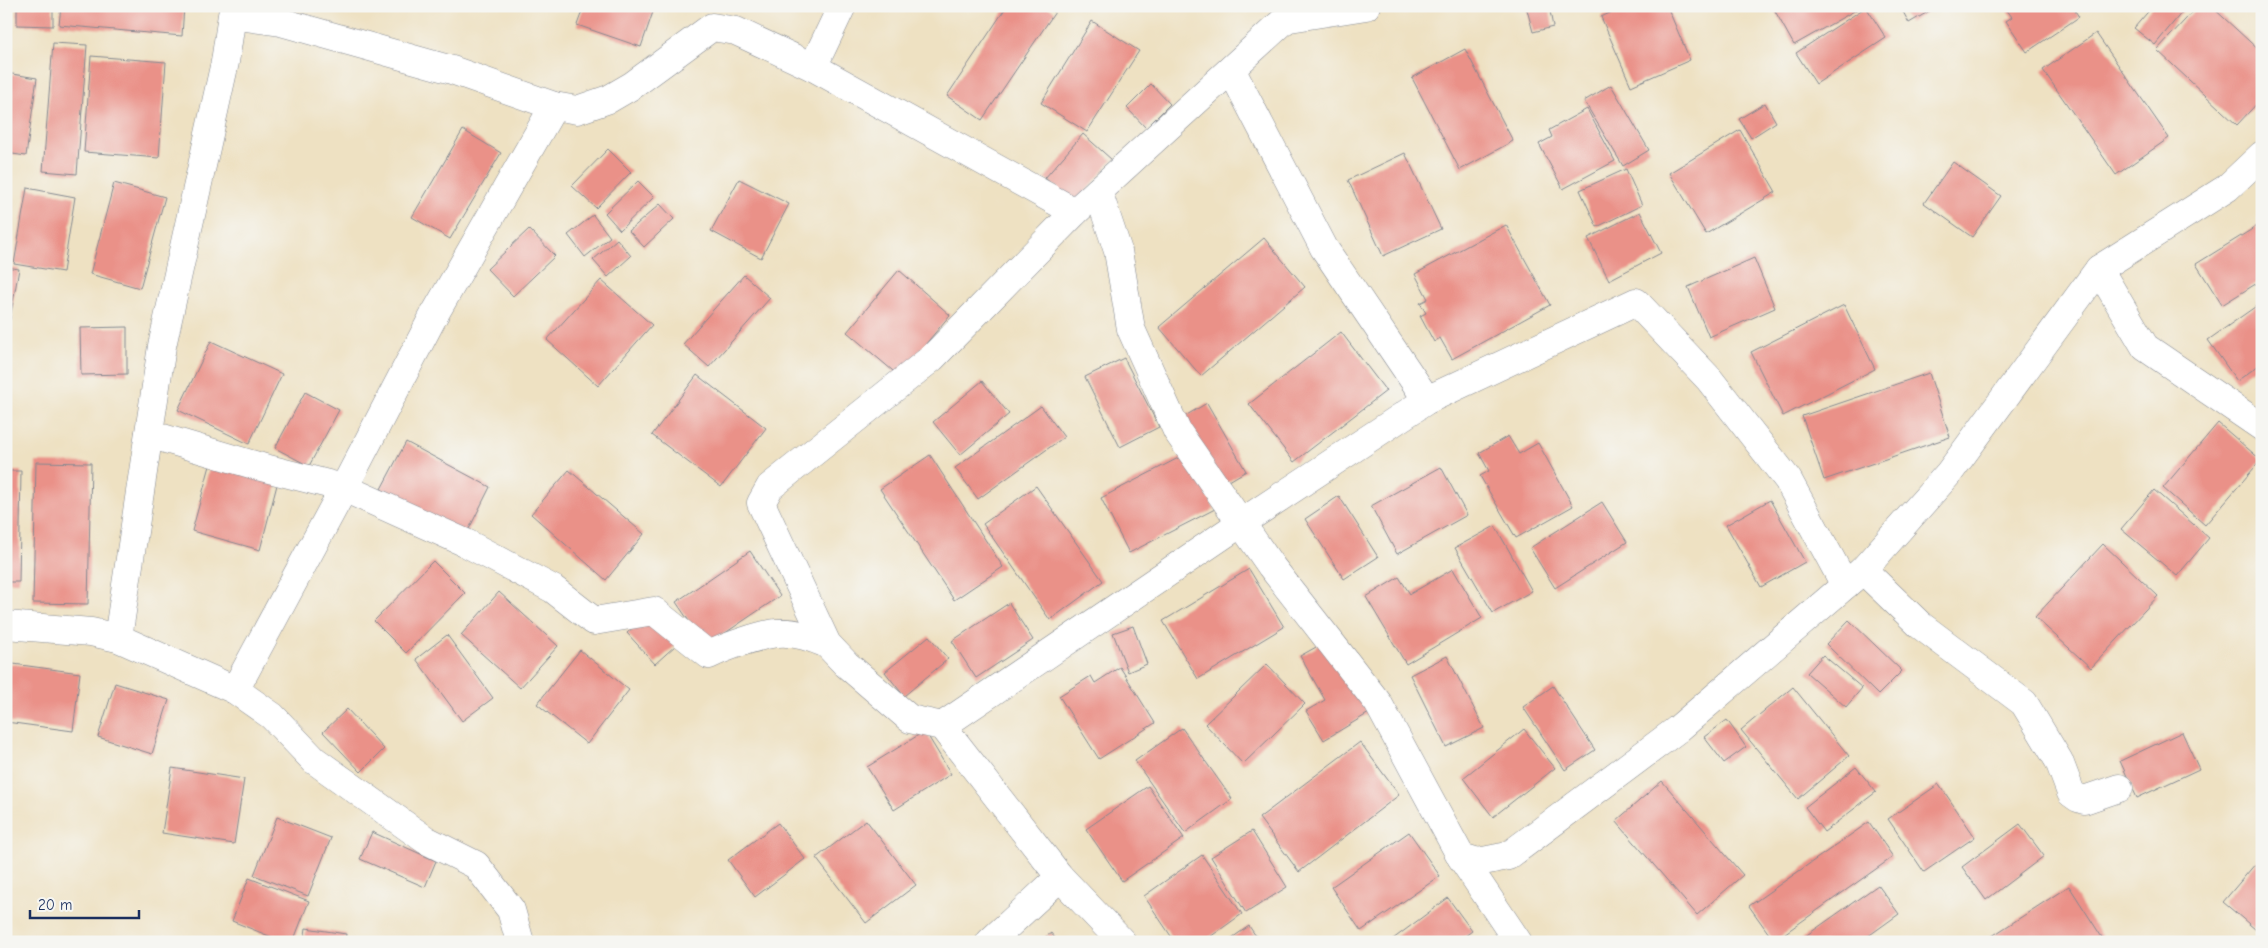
<svg xmlns="http://www.w3.org/2000/svg" width="2268" height="948" font-family="'Comic Neue',sans-serif">
  <style>
    .building { fill: #ea9188 }
    .lines { fill: none; stroke-linecap: round; stroke-linejoin: round }
    .minor-casing { stroke: #848890; stroke-width: 29 }
    .minor { stroke: #fff; stroke-width: 28 }
  </style>
  <rect width="100%" height="100%" fill="#f6f6f2"/>
  <filter id="ink" filterUnits="userSpaceOnUse"><feTurbulence type="fractalNoise" baseFrequency=".02" numOctaves="2"/><feDisplacementMap in="SourceGraphic" scale="10" xChannelSelector="R" yChannelSelector="G"/><feConvolveMatrix kernelMatrix="1 2 1 2 8 2 1 2 1" color-interpolation-filters="sRGB"/></filter>
  <filter id="wash" filterUnits="userSpaceOnUse"><feTurbulence type="fractalNoise" baseFrequency=".0096" numOctaves="4" result="noise"/><feDisplacementMap in="SourceGraphic" scale="20" xChannelSelector="R" yChannelSelector="G"/><feGaussianBlur stdDeviation="1.12" result="paint"/><feColorMatrix in="noise" values="0 0 0 0 0 0 0 0 0 0 0 0 0 0 0 0 0 1.4 0 .05"/><feComposite in="paint" operator="in"/></filter>
  <g filter="url(#wash)">
    <rect width="100%" height="100%" fill="#eee1c2"/>
    <g id="blocks">
      <g class="building">
        <polygon points="17,6 53,6 53,26 17,25"/>
        <polygon points="61,6 184,6 182,36 59,25"/>
        <polygon points="584,6 655,6 641,47 577,25"/>
        <polygon points="1007,6 1047,6 1055,12 982,120 947,96"/>
        <polygon points="1526,6 1549,6 1553,27 1533,32"/>
        <polygon points="1625,6 1667,6 1690,60 1631,86 1601,17"/>
        <polygon points="1782,6 1863,6 1794,45 1775,11"/>
        <polygon points="1900,6 1938,6 1909,23"/>
        <polygon points="2004,6 2072,6 2079,17 2027,52 2006,21 2012,17"/>
        <polygon points="2153,6 2187,6 2155,45 2134,28"/>
        <polygon points="2198,6 2211,6 2262,53 2262,98 2237,125 2157,50"/>
        <polygon points="1866,7 1886,38 1816,84 1796,53"/>
        <polygon points="1092,21 1139,51 1087,132 1041,103"/>
        <polygon points="2096,33 2169,138 2116,175 2043,70"/>
        <polygon points="53,43 87,45 77,174 43,171"/>
        <polygon points="1465,49 1513,141 1460,170 1412,78"/>
        <polygon points="91,56 166,62 159,158 84,152"/>
        <polygon points="6,73 37,78 26,156 6,153"/>
        <polygon points="1151,84 1170,104 1146,128 1127,108"/>
        <polygon points="1611,85 1649,150 1623,166 1584,101"/>
        <polygon points="1765,103 1776,122 1751,138 1739,119"/>
        <polygon points="1587,109 1615,161 1563,189 1539,144 1552,137 1549,130"/>
        <polygon points="463,130 501,153 450,239 412,217"/>
        <polygon points="1740,130 1776,192 1706,234 1669,173"/>
        <polygon points="1083,134 1112,160 1075,204 1045,178"/>
        <polygon points="608,149 631,172 596,208 572,186"/>
        <polygon points="1405,153 1441,229 1383,256 1348,180"/>
        <polygon points="1953,162 2001,196 1972,237 1924,203"/>
        <polygon points="1626,169 1642,205 1597,227 1580,190"/>
        <polygon points="739,179 789,204 761,258 711,231"/>
        <polygon points="638,181 654,197 620,230 605,213"/>
        <polygon points="114,183 165,197 140,288 90,274"/>
        <polygon points="27,188 75,197 63,272 14,264"/>
        <polygon points="660,204 674,219 644,247 629,231"/>
        <polygon points="1640,212 1661,253 1609,280 1588,238"/>
        <polygon points="593,215 610,237 585,257 568,235"/>
        <polygon points="2262,223 2262,280 2222,305 2196,264"/>
        <polygon points="1506,225 1550,305 1452,359 1440,338 1434,342 1420,316 1426,313 1420,303 1428,299 1415,274"/>
        <polygon points="529,229 555,256 513,296 487,269"/>
        <polygon points="1264,238 1305,287 1201,376 1159,327"/>
        <polygon points="617,239 631,256 608,277 593,260"/>
        <polygon points="1754,258 1775,308 1709,337 1688,287"/>
        <polygon points="6,267 19,269 7,335 6,335"/>
        <polygon points="899,270 950,315 899,376 847,332"/>
        <polygon points="744,275 770,298 709,367 683,344"/>
        <polygon points="601,280 652,325 598,386 547,340"/>
        <polygon points="2262,302 2262,363 2237,381 2208,340"/>
        <polygon points="1844,305 1875,369 1783,416 1751,352"/>
        <polygon points="127,327 127,374 81,375 80,328"/>
        <polygon points="1341,332 1386,391 1294,462 1249,404"/>
        <polygon points="211,341 282,374 249,444 178,410"/>
        <polygon points="1124,358 1159,427 1120,447 1085,377"/>
        <polygon points="1929,373 1950,437 1824,480 1802,416"/>
        <polygon points="697,375 766,428 721,487 652,435"/>
        <polygon points="982,381 1009,414 960,455 933,422"/>
        <polygon points="305,392 339,410 309,466 275,448"/>
        <polygon points="1207,403 1246,471 1219,487 1180,419"/>
        <polygon points="1041,406 1064,437 978,499 955,468"/>
        <polygon points="2218,423 2261,460 2205,525 2163,488"/>
        <polygon points="1508,436 1519,454 1538,443 1573,506 1516,538 1480,476 1489,471 1479,453"/>
        <polygon points="406,442 490,487 466,535 381,489"/>
        <polygon points="1186,454 1215,509 1129,553 1101,498"/>
        <polygon points="930,455 1003,567 954,600 880,489"/>
        <polygon points="36,462 91,463 88,604 33,603"/>
        <polygon points="211,462 278,481 260,550 192,531"/>
        <polygon points="1441,467 1467,515 1397,554 1371,506"/>
        <polygon points="569,470 644,534 606,580 531,514"/>
        <polygon points="6,471 21,471 19,582 6,582"/>
        <polygon points="1036,486 1103,581 1050,620 983,524"/>
        <polygon points="2154,490 2209,538 2177,576 2121,529"/>
        <polygon points="1339,496 1378,557 1344,579 1305,519"/>
        <polygon points="1770,500 1805,562 1761,587 1726,525"/>
        <polygon points="1602,502 1627,542 1555,588 1530,548"/>
        <polygon points="1495,526 1532,591 1493,613 1455,548"/>
        <polygon points="2103,544 2158,596 2091,668 2035,617"/>
        <polygon points="750,551 780,596 706,646 676,602"/>
        <polygon points="433,561 465,593 406,653 374,621"/>
        <polygon points="1249,569 1284,627 1198,679 1163,621"/>
        <polygon points="1453,569 1482,618 1406,664 1366,597 1399,577 1410,594"/>
        <polygon points="499,592 558,646 520,688 461,635"/>
        <polygon points="1009,603 1033,640 976,678 952,641"/>
        <polygon points="648,614 676,645 655,664 627,633"/>
        <polygon points="1849,620 1902,671 1878,695 1826,644"/>
        <polygon points="1133,626 1147,664 1128,672 1113,633"/>
        <polygon points="447,635 493,698 462,721 416,659"/>
        <polygon points="929,636 948,659 904,696 885,672"/>
        <polygon points="1327,641 1369,713 1324,740 1306,711 1325,700 1300,656"/>
        <polygon points="580,650 629,690 587,744 537,704"/>
        <polygon points="1823,655 1862,688 1846,707 1807,673"/>
        <polygon points="1447,656 1484,728 1446,747 1410,675"/>
        <polygon points="6,663 80,673 73,731 6,722"/>
        <polygon points="1267,664 1305,704 1243,764 1205,724"/>
        <polygon points="1120,667 1155,723 1099,759 1059,696 1091,676 1095,683"/>
        <polygon points="115,683 169,700 152,754 98,737"/>
        <polygon points="1553,686 1595,750 1565,770 1523,707"/>
        <polygon points="1793,687 1849,756 1798,799 1741,730"/>
        <polygon points="347,709 384,749 361,772 323,732"/>
        <polygon points="1727,720 1746,747 1724,763 1704,737"/>
        <polygon points="1182,728 1232,799 1185,833 1135,761"/>
        <polygon points="1524,729 1555,768 1493,817 1463,778"/>
        <polygon points="925,731 951,774 894,810 867,767"/>
        <polygon points="2182,732 2199,769 2137,798 2120,761"/>
        <polygon points="1360,742 1399,795 1299,872 1259,818"/>
        <polygon points="1856,767 1876,792 1824,832 1805,807"/>
        <polygon points="172,768 244,779 234,844 162,833"/>
        <polygon points="1662,781 1743,875 1697,915 1616,821"/>
        <polygon points="1939,784 1975,837 1924,872 1888,819"/>
        <polygon points="1148,786 1184,838 1122,881 1086,829"/>
        <polygon points="277,817 331,838 308,896 254,875"/>
        <polygon points="866,820 916,885 866,923 816,858"/>
        <polygon points="1869,822 1893,857 1774,941 1749,906"/>
        <polygon points="778,823 805,859 755,897 728,860"/>
        <polygon points="2020,824 2044,856 1986,900 1962,867"/>
        <polygon points="1252,831 1287,887 1246,913 1211,857"/>
        <polygon points="372,832 436,861 425,887 360,859"/>
        <polygon points="1409,832 1440,876 1361,931 1331,887"/>
        <polygon points="1202,855 1242,914 1203,942 1175,942 1144,896"/>
        <polygon points="2262,856 2262,935 2223,902"/>
        <polygon points="249,878 309,901 293,942 284,942 232,921"/>
        <polygon points="1878,885 1899,914 1860,942 1797,942"/>
        <polygon points="2069,886 2105,942 1983,942"/>
        <polygon points="1448,898 1472,931 1457,942 1389,942"/>
        <polygon points="1249,926 1260,942 1226,942"/>
        <polygon points="306,928 346,934 345,942 304,942"/>
        <polygon points="1051,933 1058,942 1039,942"/>
      </g>
    </g>
  </g>
  <g filter="url(#ink)">
    <use href="#blocks" fill-opacity="0" stroke="#848890" stroke-width="1"/>
    <g class="lines">
      <g class="minor-casing">
        <g id="minor">
          <polyline points="1290,18 1366,6"/>
          <polyline points="813,67 842,6"/>
          <polyline points="1232,71 1324,248 1427,400"/>
          <polyline points="1098,191 1118,251 1131,329 1177,431 1271,566 1378,703 1461,857 1478,862 1508,856 1678,729 1863,570 1949,473 2099,269 2227,188 2262,155"/>
          <polyline points="2099,269 2145,347 2262,427"/>
          <path d="M149 434 261 467 344 488 466 543 553 589 594 621 654 611 709 655C725 647 759 635 777 633 794 631 811 637 827 644"/>
          <polyline points="1863,570 1920,625 2024,703 2059,761 2071,793 2078,798 2084,800 2119,788"/>
          <polyline points="6,625 91,632 118,638 235,690 272,716 314,760 426,840 476,865 511,910 520,942"/>
          <polyline points="118,638 162,346 225,62 232,15 281,22 452,70 554,106 577,110 609,99 633,85 712,27 736,31 813,67 1075,212"/>
          <polyline points="235,690 344,488 433,317 554,106"/>
          <polyline points="942,726 1241,523 1427,400 1636,302 1709,379 1788,480 1845,585"/>
          <polyline points="1461,857 1518,942"/>
          <polyline points="990,942 1060,877"/>
          <polyline points="1122,942 1060,877 942,726 910,719 846,664 827,644 761,503 770,487 932,358 1075,212 1300,6"/>
        </g>
      </g>
      <use href="#minor" class="minor"/>
    </g>
  </g>
  <rect width="2268" height="948" fill="none" stroke="#f6f6f2" stroke-width="25"/>
  <path d="M30 910v8h109v-8" fill="none" stroke="#1b2f5e" stroke-width="2.5"/>
  <text x="38" y="910" font-size="15" fill="#1b2f5e" stroke="#f6f6f2" stroke-width="4" paint-order="stroke">20 m</text>
</svg>
